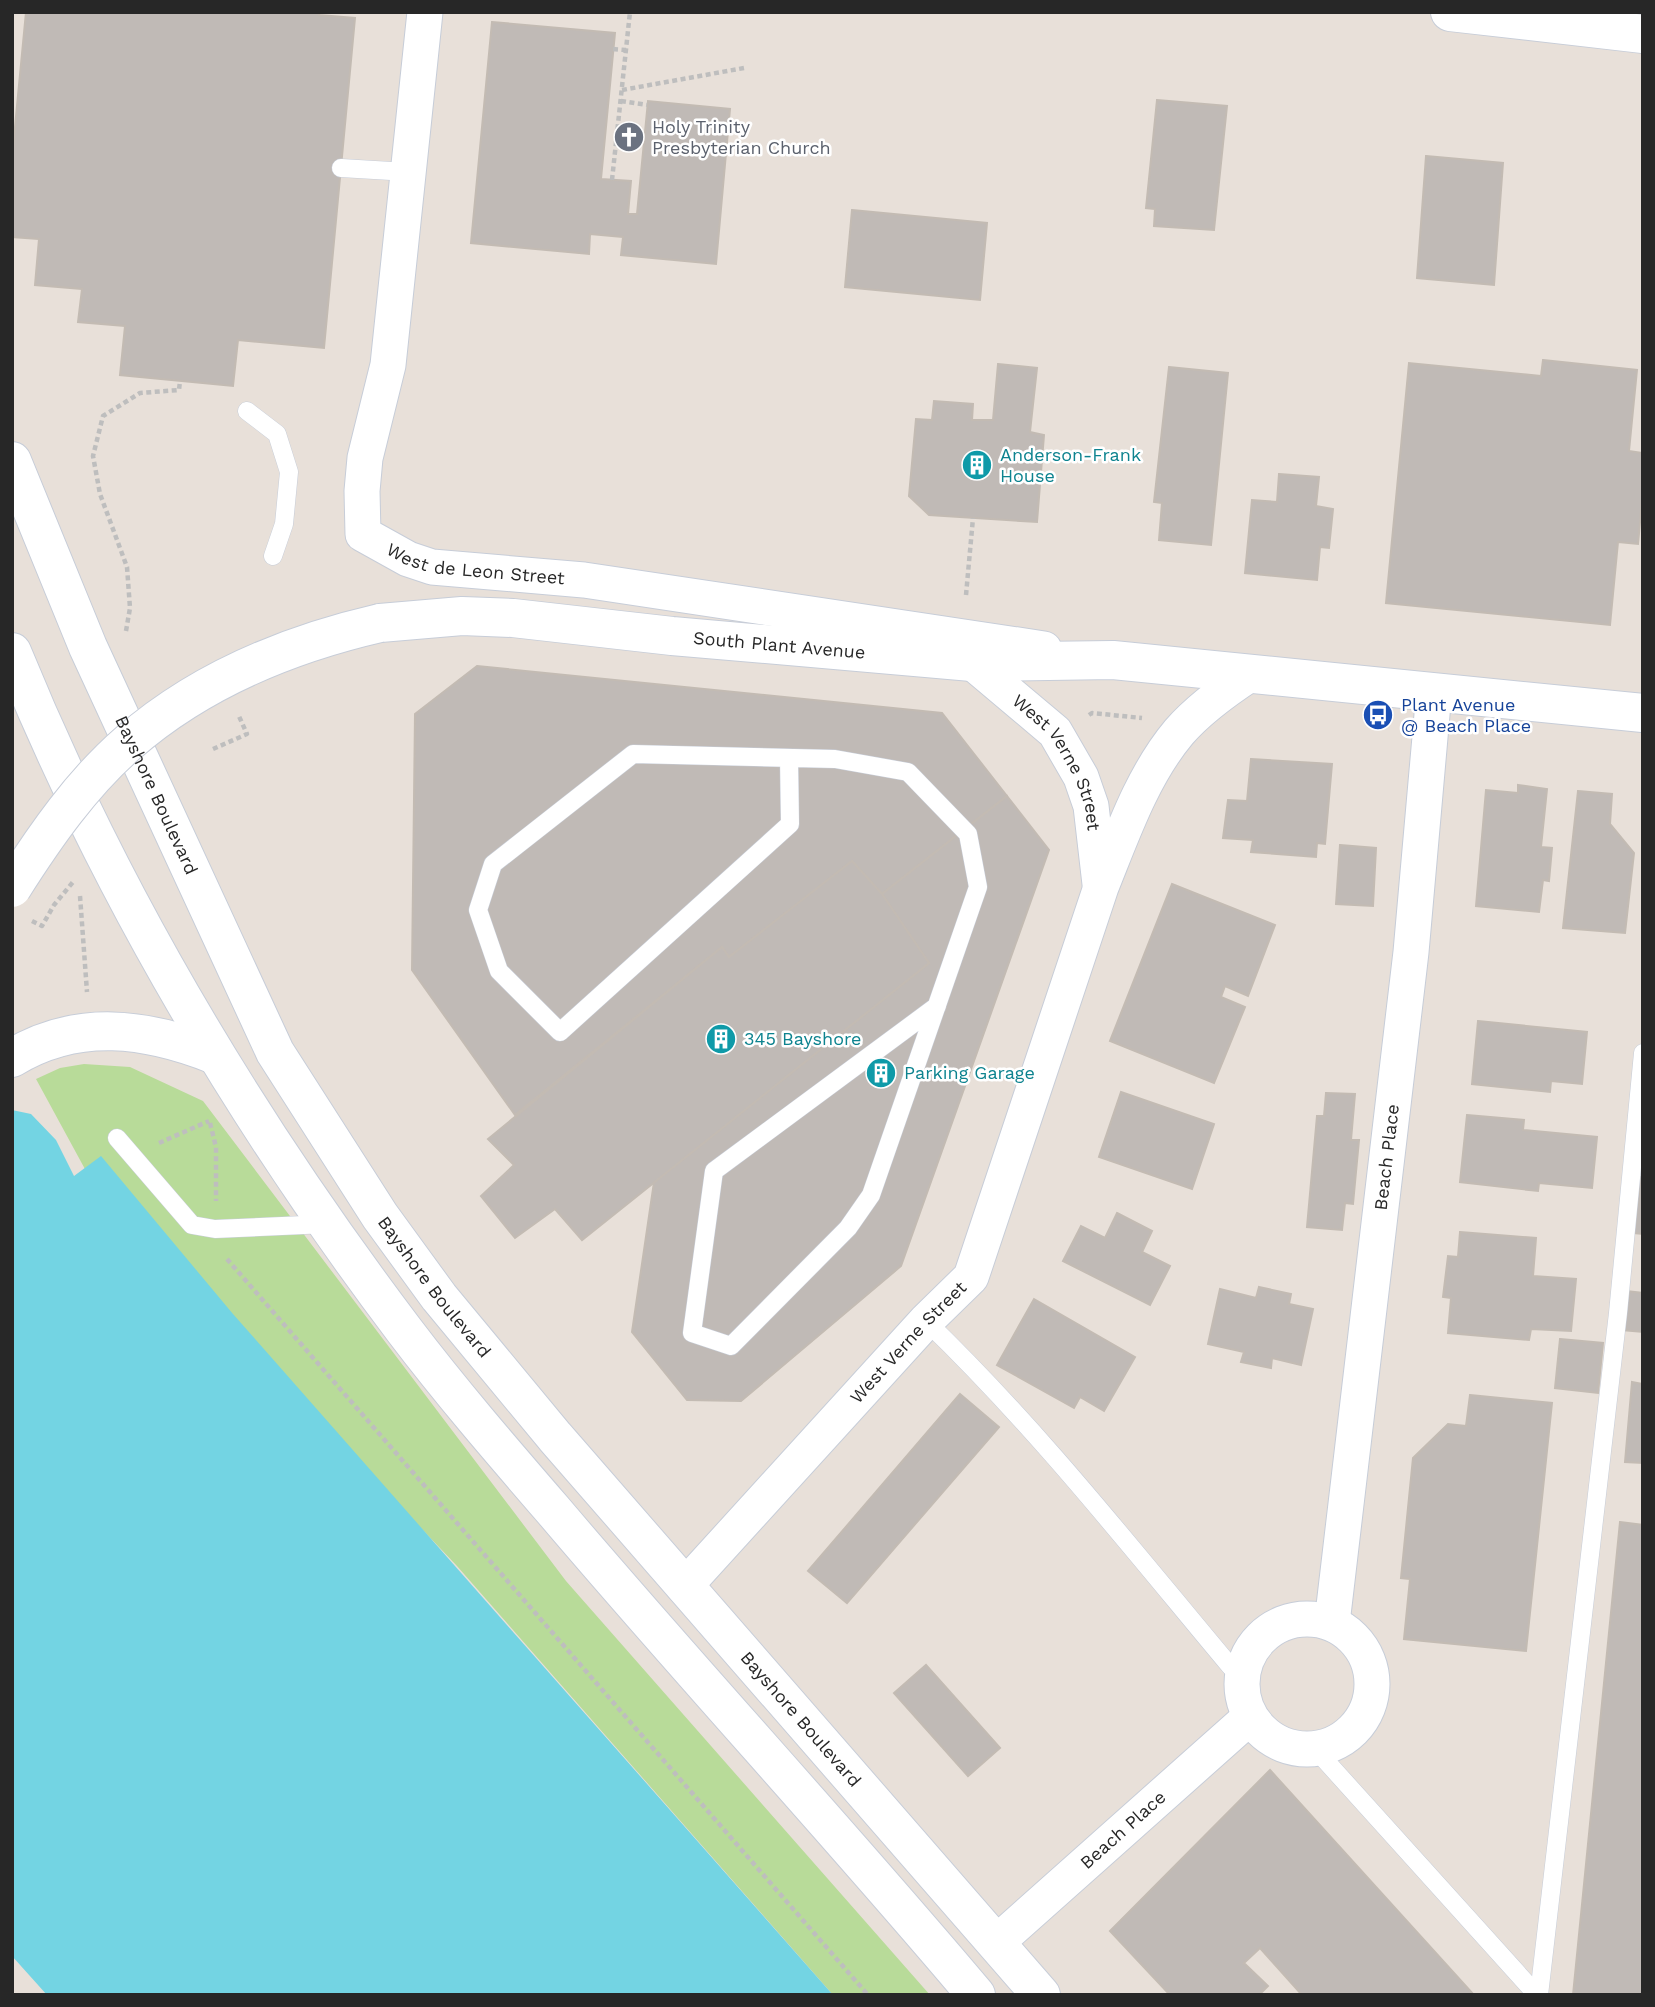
<svg xmlns="http://www.w3.org/2000/svg" width="1655" height="2007" font-family="'Work Sans',sans-serif">
  <style>
    .green { fill: #b8db99 }
    .water { fill: #73d4e3 }
    .building { fill: #c0bab6; stroke: #c3bbb3; stroke-width: 2 }
    .lines { fill: none; stroke-linecap: round; stroke-linejoin: round }
    .lane-casing { stroke: #c7cdd8; stroke-width: 19 }
    .street-casing { stroke: #c7cdd8; stroke-width: 37 }
    .secondary-casing { stroke: #c7cdd8; stroke-width: 40 }
    .path { stroke: #bebebe; stroke-width: 4.5; stroke-dasharray: 5 3.5; stroke-linecap: butt }
    .lane { stroke: #fff; stroke-width: 18 }
    .street { stroke: #fff; stroke-width: 35 }
    .secondary { stroke: #fff; stroke-width: 38 }
    .secondary-bridge-casing { stroke: #c7cdd8; stroke-width: 40; stroke-linecap: butt }
    .secondary-bridge { stroke: #fff; stroke-width: 38 }
    .labels { text-anchor: middle; stroke-width: 5; stroke-linejoin: round; paint-order: stroke }
    .worship-label { font-size: 18px; fill: #5b616d; stroke: #fff; text-anchor: start }
    .culture-label { font-size: 18px; fill: #0d838f; stroke: #fff; text-anchor: start }
    .street-label { font-size: 18px; fill: #272727; stroke: #fff }
    .transit-label { font-size: 18px; fill: #164399; stroke: #fff; text-anchor: start }
  </style>
  <rect width="100%" height="100%" fill="#e8e0d9"/>
  <polygon class="green" points="84,1064 130,1067 203,1101 566,1581 930,1995 833,1995 457,1566 92,1182 36,1079 60,1068"/>
  <polygon class="water" points="12,1110 31,1114 56,1140 74,1176 101,1156 233,1314 833,1995 47,1995 12,1956"/>
  <g class="building">
    <polygon points="26,12 320,12 319,15 355,18 324,348 238,340 233,386 120,375 125,326 78,322 82,289 35,285 39,239 12,237 12,158"/>
    <polygon points="492,22 615,33 601,179 631,181 628,214 637,214 648,101 730,109 716,264 621,255 623,237 590,234 589,254 471,243"/>
    <polygon points="1157,100 1227,106 1214,230 1154,226 1155,209 1146,208"/>
    <polygon points="1426,156 1503,163 1494,285 1417,278"/>
    <polygon points="852,210 987,223 980,300 845,287"/>
    <polygon points="1543,360 1637,370 1629,451 1643,453 1643,490 1638,544 1618,542 1610,625 1386,603 1409,363 1541,376"/>
    <polygon points="998,364 1037,368 1030,432 1044,435 1037,522 929,515 909,496 916,419 932,420 934,401 973,404 972,420 993,420"/>
    <polygon points="1169,367 1228,373 1211,545 1159,540 1162,503 1154,502"/>
    <polygon points="1279,474 1319,477 1316,506 1333,509 1329,548 1320,547 1317,580 1245,573 1252,500 1277,502"/>
    <polygon points="477,666 942,713 1007,796 882,894 852,861 729,957 722,947 515,1115 412,970 415,714"/>
    <polygon points="1251,759 1332,764 1325,844 1317,843 1316,857 1251,852 1253,840 1223,838 1228,800 1247,801"/>
    <polygon points="1518,785 1547,789 1541,847 1552,848 1549,881 1543,880 1539,912 1476,906 1486,790 1518,793"/>
    <polygon points="1578,791 1612,794 1610,824 1634,853 1625,933 1563,928"/>
    <polygon points="1007,796 1049,850 901,1266 741,1401 687,1400 632,1332 654,1182 929,963 882,894"/>
    <polygon points="1340,845 1376,848 1373,906 1336,904"/>
    <polygon points="852,861 882,894 929,963 582,1240 555,1209 515,1238 481,1196 514,1165 488,1139 722,947 729,957"/>
    <polygon points="1172,884 1275,925 1248,996 1225,986 1221,997 1245,1007 1214,1083 1110,1041"/>
    <polygon points="1478,1021 1587,1032 1582,1084 1551,1081 1550,1092 1472,1084"/>
    <polygon points="1121,1092 1214,1124 1192,1189 1099,1157"/>
    <polygon points="1326,1093 1355,1094 1351,1140 1359,1140 1353,1204 1345,1203 1342,1230 1307,1227 1317,1116 1324,1116"/>
    <polygon points="1467,1115 1524,1120 1523,1130 1597,1137 1592,1188 1539,1183 1538,1191 1460,1182"/>
    <polygon points="1640,1177 1643,1177 1643,1234 1634,1233"/>
    <polygon points="1117,1213 1152,1231 1142,1252 1170,1266 1150,1305 1063,1261 1081,1226 1105,1238"/>
    <polygon points="1460,1232 1536,1238 1533,1276 1576,1279 1571,1331 1531,1329 1529,1340 1448,1333 1451,1298 1443,1297 1448,1256 1458,1257"/>
    <polygon points="1259,1287 1291,1294 1289,1304 1313,1309 1301,1365 1272,1358 1271,1368 1241,1362 1244,1352 1208,1344 1220,1289 1256,1298"/>
    <polygon points="1626,1291 1643,1293 1643,1332 1622,1330"/>
    <polygon points="1034,1299 1135,1357 1104,1411 1080,1397 1074,1408 997,1365"/>
    <polygon points="1560,1339 1603,1343 1598,1393 1555,1388"/>
    <polygon points="1632,1382 1643,1384 1643,1463 1625,1462"/>
    <polygon points="960,1394 999,1427 847,1603 808,1571"/>
    <polygon points="1470,1395 1552,1403 1526,1651 1404,1639 1410,1579 1401,1578 1413,1458 1448,1424 1466,1426"/>
    <polygon points="1620,1522 1643,1525 1643,1995 1573,1995"/>
    <polygon points="926,1665 1000,1748 968,1776 894,1693"/>
    <polygon points="1270,1770 1474,1995 1302,1995 1260,1948 1244,1963 1268,1986 1259,1995 1170,1995 1110,1931"/>
  </g>
  <g class="lines">
    <g class="lane-casing">
      <g id="lane">
        <polyline points="341,168 408,172"/>
        <polyline points="247,411 277,434 289,472 284,524 273,556"/>
        <polyline points="789,758 790,824 560,1032 499,971 478,910 493,864 633,754 835,759 908,772 968,834 978,887 871,1195 848,1228 731,1346 692,1333 714,1171 937,1006"/>
        <polyline points="117,1138 192,1225 215,1229 327,1224"/>
        <path d="M926 1321C1037 1428 1132 1549 1230 1666L1242 1676"/>
        <polyline points="1316,1750 1537,1995"/>
        <polyline points="1539,1995 1618,1313 1643,1053"/>
      </g>
    </g>
    <g class="street-casing">
      <g id="street">
        <path id="s1" d="M425 12 388 365 365 458 362 491 363 534 408 559 432 567 584 580 1044 649"/>
        <path id="s2" d="M972 662 1055 732 1081 777 1091 806 1100 884"/>
        <path id="s3" d="M684 1587 926 1321 971 1277 1101 887C1122 835 1142 776 1179 732 1199 709 1224 691 1250 674"/>
        <circle cx="1307" cy="1684" r="65"/>
        <path id="s4" d="M1332 1623 1411 952 1434 692"/>
        <path id="s5" d="M996 1943 1250 1717"/>
      </g>
    </g>
    <g class="secondary-casing">
      <g id="secondary">
        <polyline points="1450,12 1643,34"/>
        <path id="s6" d="M12 461 88 647 275 1052 380 1216 439 1297 555 1437 1041 1995"/>
        <path id="s7" d="M380 623 462 616 513 618 672 636 972 662 1113 660 1643 713"/>
        <path d="M12 652C111 895 246 1121 404 1330 451 1392 502 1451 553 1510 692 1674 838 1831 976 1995"/>
        <path d="M12 1058C78 1018 147 1028 215 1055"/>
      </g>
    </g>
    <g class="path">
      <polyline points="613,49 626,50"/>
      <polyline points="622,90 744,68"/>
      <polyline points="621,101 647,105"/>
      <polyline points="612,180 630,12"/>
      <polyline points="966,595 973,518"/>
      <polyline points="126,631 130,608 127,567 100,494 93,456 103,416 140,393 179,390 180,381"/>
      <polyline points="1089,715 1092,713 1142,718"/>
      <polyline points="213,749 247,734 238,714"/>
      <polyline points="80,896 87,992"/>
      <polyline points="32,921 42,926 54,905 73,882"/>
      <polyline points="210,1123 216,1147 216,1201"/>
      <polyline points="159,1143 209,1121"/>
      <polyline points="227,1259 868,1995"/>
    </g>
    <use href="#lane" class="lane"/>
    <use href="#street" class="street"/>
    <use href="#secondary" class="secondary"/>
    <g class="secondary-bridge-casing">
      <path id="secondary-bridge" d="M12 888C45 836 82 783 128 743 200 680 289 644 380 623"/>
    </g>
    <use href="#secondary-bridge" class="secondary-bridge"/>
  </g>
  <defs>
    <g id="church-disc" transform="scale(1.575)"><circle r="9.5" fill="#6b7280" stroke="#fff"/><path d="M-1.2-6h2.4v3.5h3.3v2.4h-3.3V6h-2.4V-.1h-3.3v-2.4h3.3Z" fill="#fff"/></g>
    <g id="building-disc" transform="scale(1.575)"><circle r="9.5" fill="#0f9aa8" stroke="#fff"/><path d="M-4-6H4V6H1V3H-1V6H-4ZM-2.5-4.3h1.7v1.8h-1.7ZM.8-4.3h1.7v1.8H.8ZM-2.5-1h1.7V.8h-1.7ZM.8-1h1.7V.8H.8Z" fill="#fff"/></g>
    <g id="bus-disc" transform="scale(1.575)"><circle r="9.5" fill="#1a4fb4" stroke="#fff"/><path d="M-5-6H5V4H4V6H2V4H-2V6H-4V4H-5ZM-3.5-4V0h7V-4ZM-3.5 1.2v1.5H-2V1.2ZM2 1.2v1.5H3.5V1.2Z" fill="#fff"/></g>
  </defs>
  <g fill-rule="evenodd">
    <use href="#church-disc" x="629" y="137"/>
    <use href="#building-disc" x="977" y="465"/>
    <use href="#bus-disc" x="1378" y="715"/>
    <use href="#building-disc" x="721" y="1039"/>
    <use href="#building-disc" x="881" y="1073"/>
  </g>
  <g class="labels">
    <g class="worship-label">
      <text x="652" y="133">Holy Trinity<tspan x="652" dy="21">Presbyterian Church</tspan></text>
    </g>
    <g class="culture-label">
      <text x="1000" y="461">Anderson-Frank<tspan x="1000" dy="21">House</tspan></text>
      <text x="744" y="1045">345 Bayshore</text>
      <text x="904" y="1079">Parking Garage</text>
    </g>
    <g class="street-label">
      <text dy="6" stroke="none"><textPath href="#s1" startOffset="646">West de Leon Street</textPath></text>
      <text dy="6" stroke="none"><textPath href="#s7" startOffset="401">South Plant Avenue</textPath></text>
      <text dy="6" stroke="none"><textPath href="#s2" startOffset="136">West Verne Street</textPath></text>
      <text dy="6" stroke="none"><textPath href="#s6" startOffset="364">Bayshore Boulevard</textPath></text>
      <text dy="6" stroke="none"><textPath href="#s4" startOffset="469">Beach Place</textPath></text>
      <text dy="6" stroke="none"><textPath href="#s6" startOffset="931">Bayshore Boulevard</textPath></text>
      <text dy="6" stroke="none"><textPath href="#s3" startOffset="332">West Verne Street</textPath></text>
      <text dy="6" stroke="none"><textPath href="#s6" startOffset="1498">Bayshore Boulevard</textPath></text>
      <text dy="6" stroke="none"><textPath href="#s5" startOffset="170">Beach Place</textPath></text>
    </g>
    <g class="transit-label">
      <text x="1401" y="711">Plant Avenue<tspan x="1401" dy="21">@ Beach Place</tspan></text>
    </g>
  </g>
  <rect width="1655" height="2007" fill="none" stroke="#272727" stroke-width="28"/>
</svg>
